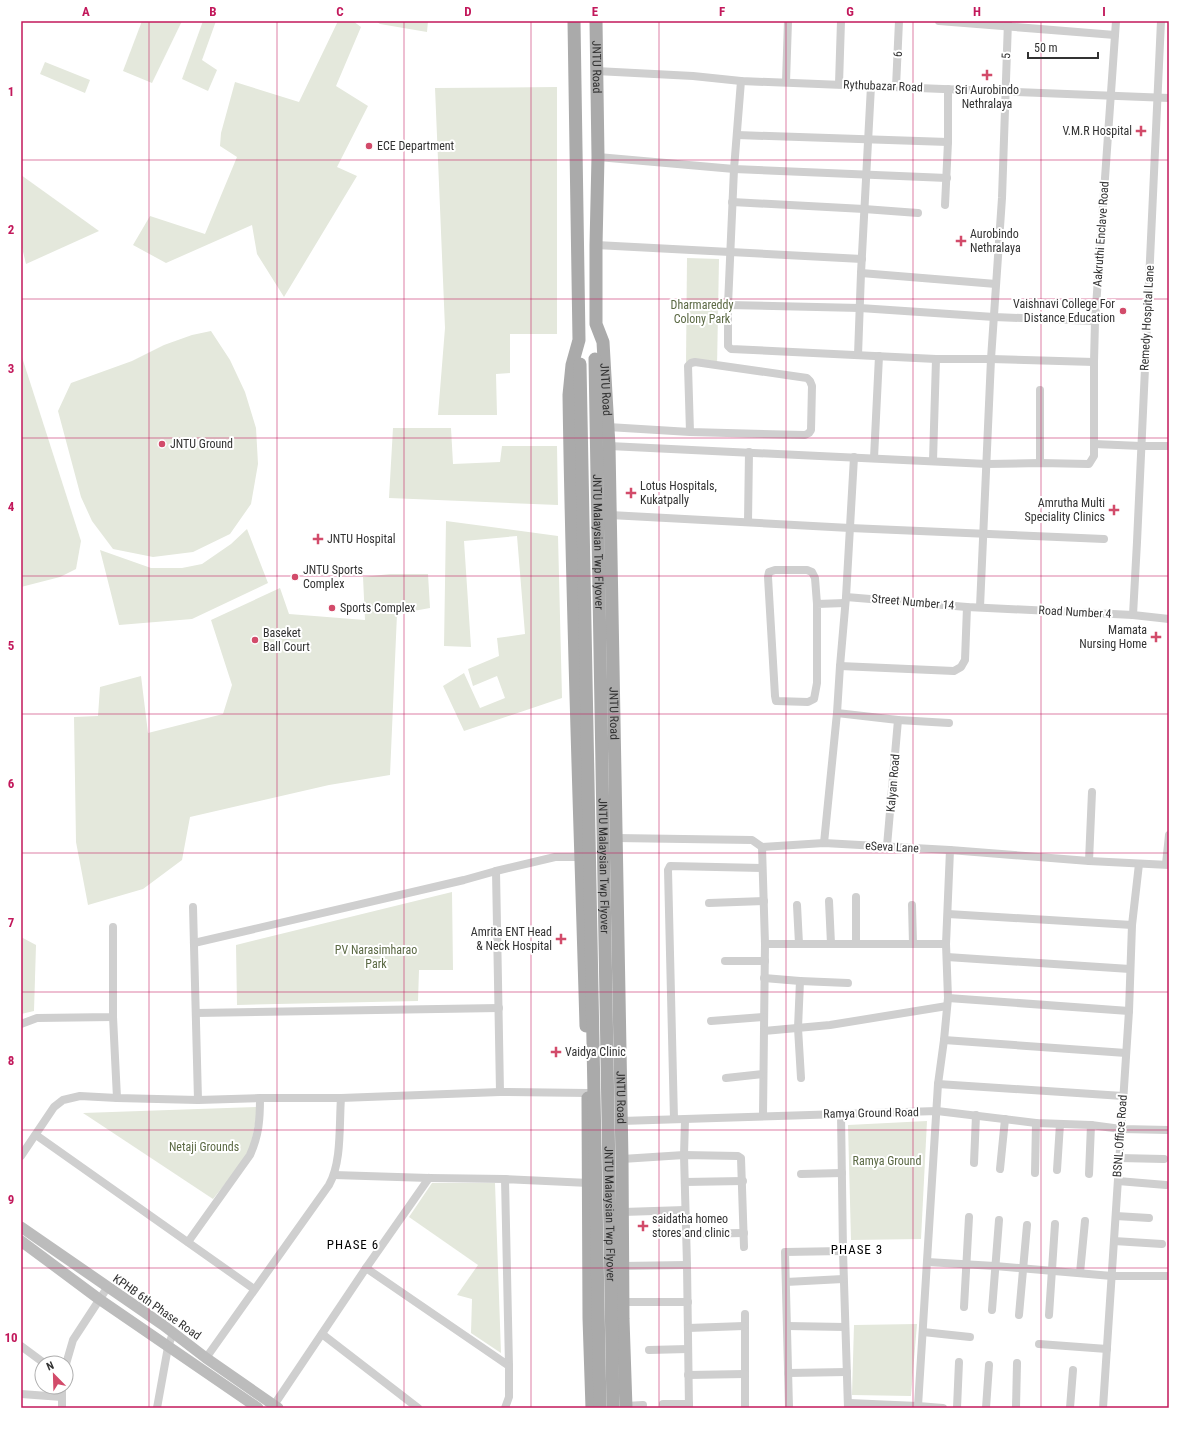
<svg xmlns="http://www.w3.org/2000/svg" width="1190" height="1429" font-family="'Roboto Condensed',sans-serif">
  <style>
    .green { fill: #e4e8dc }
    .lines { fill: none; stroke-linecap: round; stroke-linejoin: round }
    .street { stroke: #cfcfcf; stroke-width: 8 }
    .secondary { stroke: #bcbcbc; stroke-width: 11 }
    .primary { stroke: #aaa; stroke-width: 13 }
    .primary-bridge { stroke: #aaa; stroke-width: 13 }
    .grid { fill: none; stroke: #c2185b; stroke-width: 1; stroke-opacity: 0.55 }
    .poi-dot { fill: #d24b6a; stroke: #fff; stroke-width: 1.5 }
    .labels { text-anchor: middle; stroke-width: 4; stroke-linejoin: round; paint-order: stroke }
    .street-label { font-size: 12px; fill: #323232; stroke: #fff }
    .poi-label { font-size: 12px; fill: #323232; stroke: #fff; text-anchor: start }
    .park-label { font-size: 12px; fill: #5b6944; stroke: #fff }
    .neighbourhood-label { font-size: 13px; letter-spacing: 1px; fill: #000; stroke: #fff }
    .neatline { fill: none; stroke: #c2185b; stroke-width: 1.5 }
    .grid-label { font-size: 13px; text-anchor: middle; font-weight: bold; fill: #c2185b }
  </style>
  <rect width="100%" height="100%" fill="#fff"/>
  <g class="green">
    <polygon points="142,21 182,21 152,83 123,71"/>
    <polygon points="203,21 216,21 202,60 217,70 208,91 182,79"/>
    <polygon points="338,21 353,21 361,27 336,86 368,106 337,167 357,176 284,297 257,254 252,225 166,263 133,245 150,216 205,234 237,157 220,146 221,133 235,82 299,102"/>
    <polygon points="376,21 428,21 427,32 380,24"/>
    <polygon points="45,62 90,80 85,93 40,74"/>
    <polygon points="557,87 557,334 510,334 510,373 496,374 497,415 438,415 445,328 435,88"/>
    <polygon points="21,175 99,231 26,264 21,243"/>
    <polygon points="687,258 719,259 717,367 686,364"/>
    <polygon points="211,331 230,360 245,392 256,428 258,464 251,504 230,534 193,552 153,557 113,549 92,521 81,497 58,411 71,383 132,361 164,345 192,335"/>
    <polygon points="21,354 81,541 76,569 60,577 21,587"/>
    <polygon points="393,428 451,428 453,464 500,462 502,446 557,446 558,505 389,498"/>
    <polygon points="446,521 558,536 562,698 464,731 443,686 464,673 480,708 505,698 497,676 473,686 468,669 499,656 497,638 525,634 517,536 464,541 471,647 444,646"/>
    <polygon points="247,529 268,583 192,619 119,625 100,550 151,568 182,568 202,564 231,544"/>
    <polygon points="390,574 428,574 430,608 397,614 390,775 329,785 190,817 182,860 143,889 88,905 76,842 74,717 98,716 100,687 141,676 148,733 223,714 232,685 211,620 280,588 289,614 365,620 363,577"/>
    <polygon points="452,892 453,970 419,970 418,1001 237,1005 236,945"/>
    <polygon points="21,937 36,945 34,1011 21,1014"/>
    <polygon points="256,1107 256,1119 250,1149 237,1169 213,1199 83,1113"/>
    <polygon points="927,1121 921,1239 851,1240 848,1125"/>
    <polygon points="432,1183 495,1183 501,1353 471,1333 472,1299 457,1295 478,1265 409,1217"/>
    <polygon points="917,1324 911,1396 852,1395 854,1325"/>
  </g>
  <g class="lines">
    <g class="street">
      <polyline points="939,21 1115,35"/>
      <polyline points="596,71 693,76 741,81 1169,98"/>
      <polyline points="741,81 734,169 728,305 728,346 731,349 936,359 991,359 1094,362"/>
      <polyline points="786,82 788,21"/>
      <polyline points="839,84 841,21"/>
      <polyline points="896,87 899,21"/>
      <polyline points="737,135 948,142"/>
      <polyline points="598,157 734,169 947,178"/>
      <polyline points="732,202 864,209 918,213"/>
      <polyline points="945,205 948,142 948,89"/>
      <polyline points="596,245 862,259"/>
      <polyline points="861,273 996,284"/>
      <polyline points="728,305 860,308 994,317 1095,321"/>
      <polyline points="858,355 861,273 871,86"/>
      <polyline points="608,427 690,432 805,435 809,433 811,430 812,386 810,381 807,378 695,362 691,363 688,366 690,432"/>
      <polyline points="1094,444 1141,446 1169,446"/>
      <polyline points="609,446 987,464 1040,463 1089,464 1094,456 1094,362 1095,321 1116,21"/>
      <polyline points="874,458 879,356"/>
      <polyline points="933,461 936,359"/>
      <polyline points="1040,463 1040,390"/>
      <polyline points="610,515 850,528 1104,539"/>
      <polyline points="748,522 749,452"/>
      <polyline points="846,597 967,607 1133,615 1169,619"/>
      <polyline points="817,604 815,578 812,572 807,570 775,570 769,572 768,577 775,696 776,701 808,702 814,699 817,683 817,604 845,603"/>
      <polyline points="980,607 991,359 1002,198 1008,21"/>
      <polyline points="1133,615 1137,542 1161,21"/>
      <polyline points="840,666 954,671 961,667 965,660 967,607"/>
      <polyline points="837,713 898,720 949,723"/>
      <polyline points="616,838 752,840 762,847 824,843 950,850 1089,861 1169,865"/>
      <polyline points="824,843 837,713 840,666 846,597 854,457"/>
      <polyline points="887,846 898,720"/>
      <polyline points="762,847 765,944 763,1116"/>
      <polyline points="1089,861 1092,792"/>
      <polyline points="1166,864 1169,835"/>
      <polyline points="496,871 500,1092"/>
      <polyline points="856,897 856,944"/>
      <polyline points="829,901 831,944"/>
      <polyline points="709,903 764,901"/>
      <polyline points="797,905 799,944"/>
      <polyline points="912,905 913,944"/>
      <polyline points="193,907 198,1100"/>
      <polyline points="948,914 1132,925"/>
      <polyline points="194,943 464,880 496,871 555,857 581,857"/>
      <polyline points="765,944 946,944"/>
      <polyline points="947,957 1130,969"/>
      <polyline points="725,961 765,961"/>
      <polyline points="764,978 800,981 798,1028 801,1078"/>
      <polyline points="800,981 848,983"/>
      <polyline points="948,998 1129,1011"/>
      <polyline points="196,1013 499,1008"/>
      <polyline points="113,1017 117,1098"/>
      <polyline points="711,1021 763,1017"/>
      <polyline points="21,1024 37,1018 113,1017 113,927"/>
      <polyline points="764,1031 830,1025 947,1006"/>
      <polyline points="944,1040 1126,1053"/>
      <polyline points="726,1078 763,1074"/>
      <polyline points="938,1084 1123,1096"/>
      <polyline points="841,1114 843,1251 848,1408"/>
      <polyline points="674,1119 668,870 670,866 762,868"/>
      <polyline points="685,1120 684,1155 687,1265 689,1408"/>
      <polyline points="621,1121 937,1111 1036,1123 1091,1125 1121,1129 1169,1130"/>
      <polyline points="36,1135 254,1289"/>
      <polyline points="21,1156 54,1107 63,1100 80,1096 117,1098 198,1100 260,1098 341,1098 500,1092 588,1093"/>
      <polyline points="1119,1158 1164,1159"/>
      <polyline points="622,1159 684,1155 738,1156 741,1158 744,1247"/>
      <polyline points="974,1163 976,1115"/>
      <polyline points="1000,1169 1005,1119"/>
      <polyline points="1057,1170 1060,1124"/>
      <polyline points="1035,1173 1036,1123"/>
      <polyline points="801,1174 842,1173"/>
      <polyline points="1089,1174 1091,1125"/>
      <polyline points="334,1175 429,1178 505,1179"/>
      <polyline points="1118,1181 1166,1185"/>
      <polyline points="685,1182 743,1181"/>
      <polyline points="623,1212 685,1210"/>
      <polyline points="1116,1216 1149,1218"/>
      <polyline points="686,1234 744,1233"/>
      <polyline points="1114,1241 1162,1244"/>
      <path d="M188 1242 250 1155C259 1135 260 1119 260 1098"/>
      <polyline points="927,1262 995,1266 1112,1276 1169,1276"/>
      <polyline points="622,1266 687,1265"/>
      <polyline points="366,1268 509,1366 505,1179 589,1183"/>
      <polyline points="1080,1273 1085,1221"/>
      <polyline points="786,1282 843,1279"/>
      <polyline points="623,1302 688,1302"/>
      <polyline points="964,1307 969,1217"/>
      <polyline points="992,1310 999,1220"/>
      <polyline points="745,1314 745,1408"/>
      <polyline points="1019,1315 1027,1225"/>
      <polyline points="1049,1315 1055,1224"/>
      <polyline points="787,1326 845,1327"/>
      <polyline points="688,1328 744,1326"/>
      <polyline points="923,1332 970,1337"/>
      <polyline points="322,1334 418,1408"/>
      <polyline points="1039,1344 1107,1349"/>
      <polyline points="21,1346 44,1363"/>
      <polyline points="649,1350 688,1349"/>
      <path d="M206 1358 329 1185C342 1162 339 1125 341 1098"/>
      <polyline points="66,1364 73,1340 107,1288"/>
      <polyline points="788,1373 847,1372"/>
      <polyline points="688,1375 745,1374"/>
      <polyline points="21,1394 62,1397"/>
      <polyline points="849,1403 918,1406 943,1408"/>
      <polyline points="663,1404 689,1404"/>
      <polyline points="626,1406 643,1405"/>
      <polyline points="918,1406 938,1084 944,1040 948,998 946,944 950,850"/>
      <polyline points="62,1408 62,1387"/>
      <polyline points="157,1408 168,1347 173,1333"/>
      <polyline points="272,1408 366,1268 429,1178"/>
      <polyline points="505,1408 509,1397 509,1366"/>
      <polyline points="789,1408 785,1252 843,1251"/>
      <polyline points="957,1408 959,1362"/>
      <polyline points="986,1408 989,1365"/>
      <polyline points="1016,1408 1017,1363"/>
      <polyline points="1070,1408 1073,1370"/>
      <polyline points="1103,1408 1129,1011 1132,925 1139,864"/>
    </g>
    <g class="secondary">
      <polyline points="21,1227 163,1325 206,1358 278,1408"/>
      <polyline points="21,1241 99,1299 258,1408"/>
    </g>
    <g class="primary">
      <path d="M574 21 579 340 572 365 569 395C572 606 580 816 586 1026"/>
      <path id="s1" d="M596 21 598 157 596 245V324L603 342 609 446 622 1159 623 1319 626 1408"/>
      <polyline points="588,1098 589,1318 592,1408"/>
    </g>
    <g class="primary-bridge">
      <path id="s2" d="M595 359 613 1408"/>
      <polyline points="580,364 600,1408"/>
    </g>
  </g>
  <path class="grid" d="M149 21V1408M277 21V1408M404 21V1408M531 21V1408M659 21V1408M786 21V1408M913 21V1408M1041 21V1408M21 160H1169M21 299H1169M21 438H1169M21 576H1169M21 714H1169M21 853H1169M21 992H1169M21 1130H1169M21 1268H1169"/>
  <g class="poi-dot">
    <path d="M985 69h4v4h4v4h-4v4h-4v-4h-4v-4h4z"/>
    <path d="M1139 125h4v4h4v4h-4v4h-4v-4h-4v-4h4z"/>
    <circle cx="369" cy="146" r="4"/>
    <path d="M959 235h4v4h4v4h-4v4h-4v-4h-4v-4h4z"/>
    <circle cx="1123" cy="311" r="4"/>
    <circle cx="162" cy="444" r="4"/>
    <path d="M629 487h4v4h4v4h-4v4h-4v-4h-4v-4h4z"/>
    <path d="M1112 504h4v4h4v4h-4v4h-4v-4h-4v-4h4z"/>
    <path d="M316 533h4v4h4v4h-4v4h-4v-4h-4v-4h4z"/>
    <circle cx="295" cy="577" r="4"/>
    <circle cx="332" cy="608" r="4"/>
    <path d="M1154 631h4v4h4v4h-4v4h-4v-4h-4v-4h4z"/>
    <circle cx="255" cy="640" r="4"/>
    <path d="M559 933h4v4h4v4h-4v4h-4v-4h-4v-4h4z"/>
    <path d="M554 1046h4v4h4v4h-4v4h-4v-4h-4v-4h4z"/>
    <path d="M641 1220h4v4h4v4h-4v4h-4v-4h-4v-4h4z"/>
  </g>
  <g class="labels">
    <g class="street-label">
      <text transform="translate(898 54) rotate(-87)" y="4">6</text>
      <text transform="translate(1006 56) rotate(-88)" y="4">5</text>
      <text dy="4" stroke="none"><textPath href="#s1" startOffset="46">JNTU Road</textPath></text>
      <text transform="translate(883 86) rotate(2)" y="4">Rythubazar Road</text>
      <text transform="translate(1101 234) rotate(-86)" y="4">Aakruthi Enclave Road</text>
      <text transform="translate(1147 318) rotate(-87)" y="4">Remedy Hospital Lane</text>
      <text dy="4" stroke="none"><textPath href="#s1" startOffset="370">JNTU Road</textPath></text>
      <text dy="4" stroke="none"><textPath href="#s2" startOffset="183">JNTU Malaysian Twp Flyover</textPath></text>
      <text transform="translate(913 602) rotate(5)" y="4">Street Number 14</text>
      <text transform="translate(1075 612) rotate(3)" y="4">Road Number 4</text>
      <text dy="4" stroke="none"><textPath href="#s1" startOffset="694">JNTU Road</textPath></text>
      <text transform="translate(893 783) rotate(-85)" y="4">Kalyan Road</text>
      <text transform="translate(892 847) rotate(3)" y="4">eSeva Lane</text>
      <text dy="4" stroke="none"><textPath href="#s2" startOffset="507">JNTU Malaysian Twp Flyover</textPath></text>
      <text dy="4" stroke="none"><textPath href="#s1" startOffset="1078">JNTU Road</textPath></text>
      <text transform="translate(871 1113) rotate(-1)" y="4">Ramya Ground Road</text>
      <text transform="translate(1120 1136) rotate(-86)" y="4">BSNL Office Road</text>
      <text dy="4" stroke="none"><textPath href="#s2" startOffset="855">JNTU Malaysian Twp Flyover</textPath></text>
      <text transform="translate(157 1307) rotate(35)" y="4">KPHB 6th Phase Road</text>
    </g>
    <g class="poi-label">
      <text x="987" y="94" text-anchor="middle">Sri Aurobindo<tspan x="987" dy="14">Nethralaya</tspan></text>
      <text x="1132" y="135" text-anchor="end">V.M.R Hospital</text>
      <text x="377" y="150">ECE Department</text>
      <text x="970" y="238">Aurobindo<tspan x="970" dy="14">Nethralaya</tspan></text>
      <text x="1115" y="308" text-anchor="end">Vaishnavi College For<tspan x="1115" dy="14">Distance Education</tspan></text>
      <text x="170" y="448">JNTU Ground</text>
      <text x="640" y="490">Lotus Hospitals,<tspan x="640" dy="14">Kukatpally</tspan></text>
      <text x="1105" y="507" text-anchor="end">Amrutha Multi<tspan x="1105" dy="14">Speciality Clinics</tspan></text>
      <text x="327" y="543">JNTU Hospital</text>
      <text x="303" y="574">JNTU Sports<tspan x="303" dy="14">Complex</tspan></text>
      <text x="340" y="612">Sports Complex</text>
      <text x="1147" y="634" text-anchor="end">Mamata<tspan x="1147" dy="14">Nursing Home</tspan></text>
      <text x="263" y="637">Baseket<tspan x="263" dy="14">Ball Court</tspan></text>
      <text x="552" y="936" text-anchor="end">Amrita ENT Head<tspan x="552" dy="14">&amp; Neck Hospital</tspan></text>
      <text x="565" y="1056">Vaidya Clinic</text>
      <text x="652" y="1223">saidatha homeo<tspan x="652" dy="14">stores and clinic</tspan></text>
    </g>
    <g class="park-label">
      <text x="702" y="309">Dharmareddy<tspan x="702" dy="14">Colony Park</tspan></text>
      <text x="376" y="954">PV Narasimharao<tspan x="376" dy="14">Park</tspan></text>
      <text x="204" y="1151">Netaji Grounds</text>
      <text x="887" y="1165">Ramya Ground</text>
    </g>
    <g class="neighbourhood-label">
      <text x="353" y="1249">PHASE 6</text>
      <text x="857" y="1254">PHASE 3</text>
    </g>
  </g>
  <rect width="1190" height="1429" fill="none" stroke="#ffffff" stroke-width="44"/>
  <g transform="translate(54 1375) rotate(337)"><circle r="19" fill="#ffffff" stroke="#adadad"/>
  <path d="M0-3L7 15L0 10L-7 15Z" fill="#d24b6a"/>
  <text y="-6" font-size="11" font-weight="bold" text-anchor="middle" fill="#323232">N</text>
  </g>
  <path d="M1028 52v6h70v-6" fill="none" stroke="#323232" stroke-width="2"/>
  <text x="1034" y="52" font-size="12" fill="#323232" stroke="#ffffff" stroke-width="3" paint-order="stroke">50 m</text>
  <rect x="22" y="22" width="1146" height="1385" class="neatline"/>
  <g class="grid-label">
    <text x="86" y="16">A</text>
    <text x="213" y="16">B</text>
    <text x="340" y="16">C</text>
    <text x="468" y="16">D</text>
    <text x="595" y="16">E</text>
    <text x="722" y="16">F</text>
    <text x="850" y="16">G</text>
    <text x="977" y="16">H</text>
    <text x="1104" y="16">I</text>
    <text x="11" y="96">1</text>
    <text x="11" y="234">2</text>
    <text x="11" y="373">3</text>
    <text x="11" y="511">4</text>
    <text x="11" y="650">5</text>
    <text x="11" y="788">6</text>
    <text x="11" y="927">7</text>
    <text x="11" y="1065">8</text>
    <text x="11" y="1204">9</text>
    <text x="11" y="1342">10</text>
  </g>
</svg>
